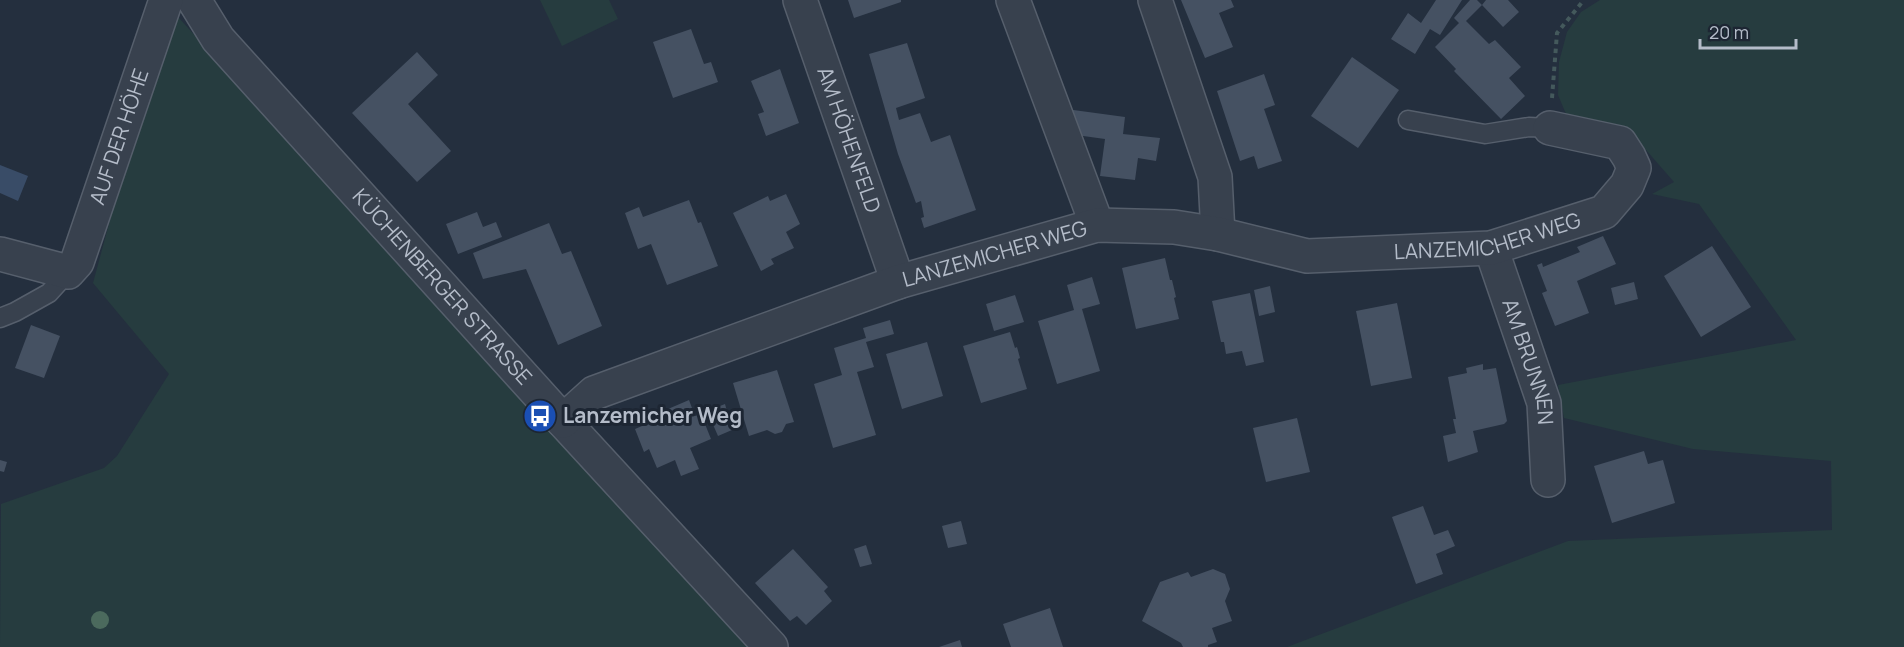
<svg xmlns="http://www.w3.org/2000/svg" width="1904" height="647" font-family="Manrope,sans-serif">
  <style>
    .green { fill: #263c3f }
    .water { fill: #394c67 }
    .building { fill: #455162 }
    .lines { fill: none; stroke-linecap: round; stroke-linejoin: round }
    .service-casing { stroke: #565f6c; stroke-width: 21 }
    .minor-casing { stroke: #565f6c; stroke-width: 36 }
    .path { stroke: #44595c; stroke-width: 4; stroke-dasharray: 4.5 4.5; stroke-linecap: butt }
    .service { stroke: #38414e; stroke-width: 18 }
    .minor { stroke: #38414e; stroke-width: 33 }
    .tree { fill: #4b6a5d }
    .labels { text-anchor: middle; stroke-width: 6; stroke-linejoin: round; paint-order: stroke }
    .street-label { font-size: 21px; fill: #b4bcc9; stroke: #1d2633 }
    .poi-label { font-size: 21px; font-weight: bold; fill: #b4bcc9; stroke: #1d2633; text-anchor: start }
  </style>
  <rect width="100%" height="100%" fill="#242f3e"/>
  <g class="green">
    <polygon points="540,0 609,0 618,19 562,46"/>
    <polygon points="1600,0 1904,0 1904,647 1287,647 1568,541 1832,530 1831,461 1693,449 1564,418 1558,385 1796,340 1699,204 1652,194 1674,182 1646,150 1629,140 1566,114 1558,95 1559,62 1567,32 1581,12"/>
    <polygon points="168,6 754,647 0,647 1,504 104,468 117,456 169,374 93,283"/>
  </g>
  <polygon class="water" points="0,165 28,176 18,201 0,193"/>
  <g class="building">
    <polygon points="848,0 901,0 901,2 854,18"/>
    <polygon points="1181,0 1231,0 1234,7 1219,13 1233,47 1205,58"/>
    <polygon points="1436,0 1462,0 1440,35 1430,29 1415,54 1391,39 1408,13 1421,23"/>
    <polygon points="1470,0 1477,0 1482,5 1486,0 1508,0 1519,12 1503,27 1482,5 1466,21 1489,44 1495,40 1521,67 1509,78 1525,96 1501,119 1454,71 1456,69 1435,47 1459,23 1454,18"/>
    <polygon points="691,29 704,64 711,62 718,82 673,98 653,42"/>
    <polygon points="907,43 925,98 896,108 899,120 920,113 931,142 950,135 976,210 924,228 921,218 924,217 921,201 916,203 898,154 869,54"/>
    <polygon points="417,52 438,75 408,104 451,151 417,182 352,113"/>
    <polygon points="1352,57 1399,90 1358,148 1311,116"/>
    <polygon points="780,69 799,123 766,136 758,114 764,112 751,81"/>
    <polygon points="1264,74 1275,105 1264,109 1282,161 1258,169 1254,156 1240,161 1217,91"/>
    <polygon points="1066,109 1125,117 1123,134 1160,138 1156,161 1138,158 1135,180 1100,176 1105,139 1076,135"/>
    <polygon points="786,194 800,224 786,232 794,248 771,259 774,264 761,271 733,213 768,196 770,201"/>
    <polygon points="689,200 698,223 701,222 718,266 667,285 651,244 638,249 625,213 639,207 643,217"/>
    <polygon points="477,212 483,227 496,222 502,237 458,254 446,224"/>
    <polygon points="549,223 562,254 571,251 602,326 558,345 526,269 483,279 473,253"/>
    <polygon points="1603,236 1616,264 1577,281 1589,313 1555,326 1542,293 1547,291 1537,265 1542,263 1543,267 1580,252 1577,247"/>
    <polygon points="1712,246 1751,307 1701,337 1664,276"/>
    <polygon points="1165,258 1170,280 1172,280 1176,297 1174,298 1179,319 1136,329 1122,268"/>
    <polygon points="1092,277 1100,304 1082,309 1100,371 1057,384 1038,321 1074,310 1067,285"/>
    <polygon points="1634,282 1638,299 1615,305 1611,288"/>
    <polygon points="1270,286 1275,312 1259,316 1254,290"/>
    <polygon points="1250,293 1264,362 1246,366 1242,351 1226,354 1224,342 1221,342 1212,301"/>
    <polygon points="1015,295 1024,322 994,331 986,304"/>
    <polygon points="1397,303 1412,378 1371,386 1356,311"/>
    <polygon points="890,320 894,334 866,342 874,367 857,372 876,435 833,448 814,384 842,375 834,348 866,338 863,328"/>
    <polygon points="31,325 60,336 44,378 15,368"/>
    <polygon points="1010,332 1015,348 1017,347 1020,358 1018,359 1027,389 981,403 963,346"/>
    <polygon points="927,342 943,396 902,409 886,354"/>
    <polygon points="1483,364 1483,370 1496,368 1507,421 1504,424 1473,431 1478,452 1448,462 1443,436 1456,433 1453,419 1456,419 1448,377 1467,373 1466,368"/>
    <polygon points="777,370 794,422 786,424 782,432 775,434 767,430 749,436 733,383"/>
    <polygon points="689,400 695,416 701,414 711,439 690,448 699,469 681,476 675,460 657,468 649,449 644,452 635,429 663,417 661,412"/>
    <polygon points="725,404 732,430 718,436 707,411"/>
    <polygon points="1297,418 1310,472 1266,482 1253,428"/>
    <polygon points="1644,451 1648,464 1663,460 1675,503 1612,523 1594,466"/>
    <polygon points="0,460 7,462 4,472 0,471"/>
    <polygon points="1423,506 1434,535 1448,530 1455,546 1436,554 1443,574 1416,584 1392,517"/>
    <polygon points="961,521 967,544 948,548 942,526"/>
    <polygon points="866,545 872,564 860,567 854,549"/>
    <polygon points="793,549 828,587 824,591 832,601 806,625 797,616 790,621 755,583"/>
    <polygon points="1213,569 1225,574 1230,589 1225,601 1232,621 1212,628 1217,642 1208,645 1208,647 1183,647 1181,643 1142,621 1160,582 1188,572 1191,577"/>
    <polygon points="1050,608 1063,647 1011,647 1003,624"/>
    <polygon points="960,640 962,647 939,647"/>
  </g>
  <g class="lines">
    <g class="service-casing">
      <g id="service">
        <polyline points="1408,120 1485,134 1529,127 1550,128"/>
        <polyline points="0,318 15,312 49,293 68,272"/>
      </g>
    </g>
    <g class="minor-casing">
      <g id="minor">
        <path id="s1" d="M194 0 218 39 563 421 771 647"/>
        <path id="s2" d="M800 0 898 282"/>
        <polyline points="1013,0 1097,225"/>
        <polyline points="1155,0 1215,177 1218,234"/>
        <path id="s3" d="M1491 248 1544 403 1548 480"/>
        <path id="s4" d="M0 254 68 272 77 262 166 0"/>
        <path id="s5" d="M563 421 594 393 898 282 1097 225 1174 227 1218 234 1307 256 1491 248 1604 212 1627 185 1634 168 1629 157 1620 143 1550 128"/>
      </g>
    </g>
    <polyline class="path" points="1552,98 1557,33 1584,0"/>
    <use href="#service" class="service"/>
    <use href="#minor" class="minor"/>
  </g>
  <circle class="tree" cx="100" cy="620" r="9"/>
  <defs>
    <g id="bus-disc" transform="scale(1.725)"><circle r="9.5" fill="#1a4fb4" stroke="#1d2633"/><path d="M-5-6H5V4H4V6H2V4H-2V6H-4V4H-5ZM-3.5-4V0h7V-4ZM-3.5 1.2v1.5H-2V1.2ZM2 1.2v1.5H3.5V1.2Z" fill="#fff"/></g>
  </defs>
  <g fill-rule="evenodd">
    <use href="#bus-disc" x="540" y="416"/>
  </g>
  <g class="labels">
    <g class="street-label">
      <text dy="7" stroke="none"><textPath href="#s4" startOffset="216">AUF DER HÖHE</textPath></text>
      <text dy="7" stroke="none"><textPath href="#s2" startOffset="148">AM HÖHENFELD</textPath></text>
      <text dy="7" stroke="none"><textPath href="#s5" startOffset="968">LANZEMICHER WEG</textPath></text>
      <text dy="7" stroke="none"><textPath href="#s5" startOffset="466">LANZEMICHER WEG</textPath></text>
      <text dy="7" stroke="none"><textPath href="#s1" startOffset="380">KÜCHENBERGER STRASSE</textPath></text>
      <text dy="7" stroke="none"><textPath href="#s3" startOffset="120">AM BRUNNEN</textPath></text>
    </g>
    <g class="poi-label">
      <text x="563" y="423">Lanzemicher Weg</text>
    </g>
  </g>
  <path d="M1700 39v9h96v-9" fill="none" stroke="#b4bcc9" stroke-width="3"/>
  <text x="1709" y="39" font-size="18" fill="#b4bcc9" stroke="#1d2633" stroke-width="4.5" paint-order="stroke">20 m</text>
</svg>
